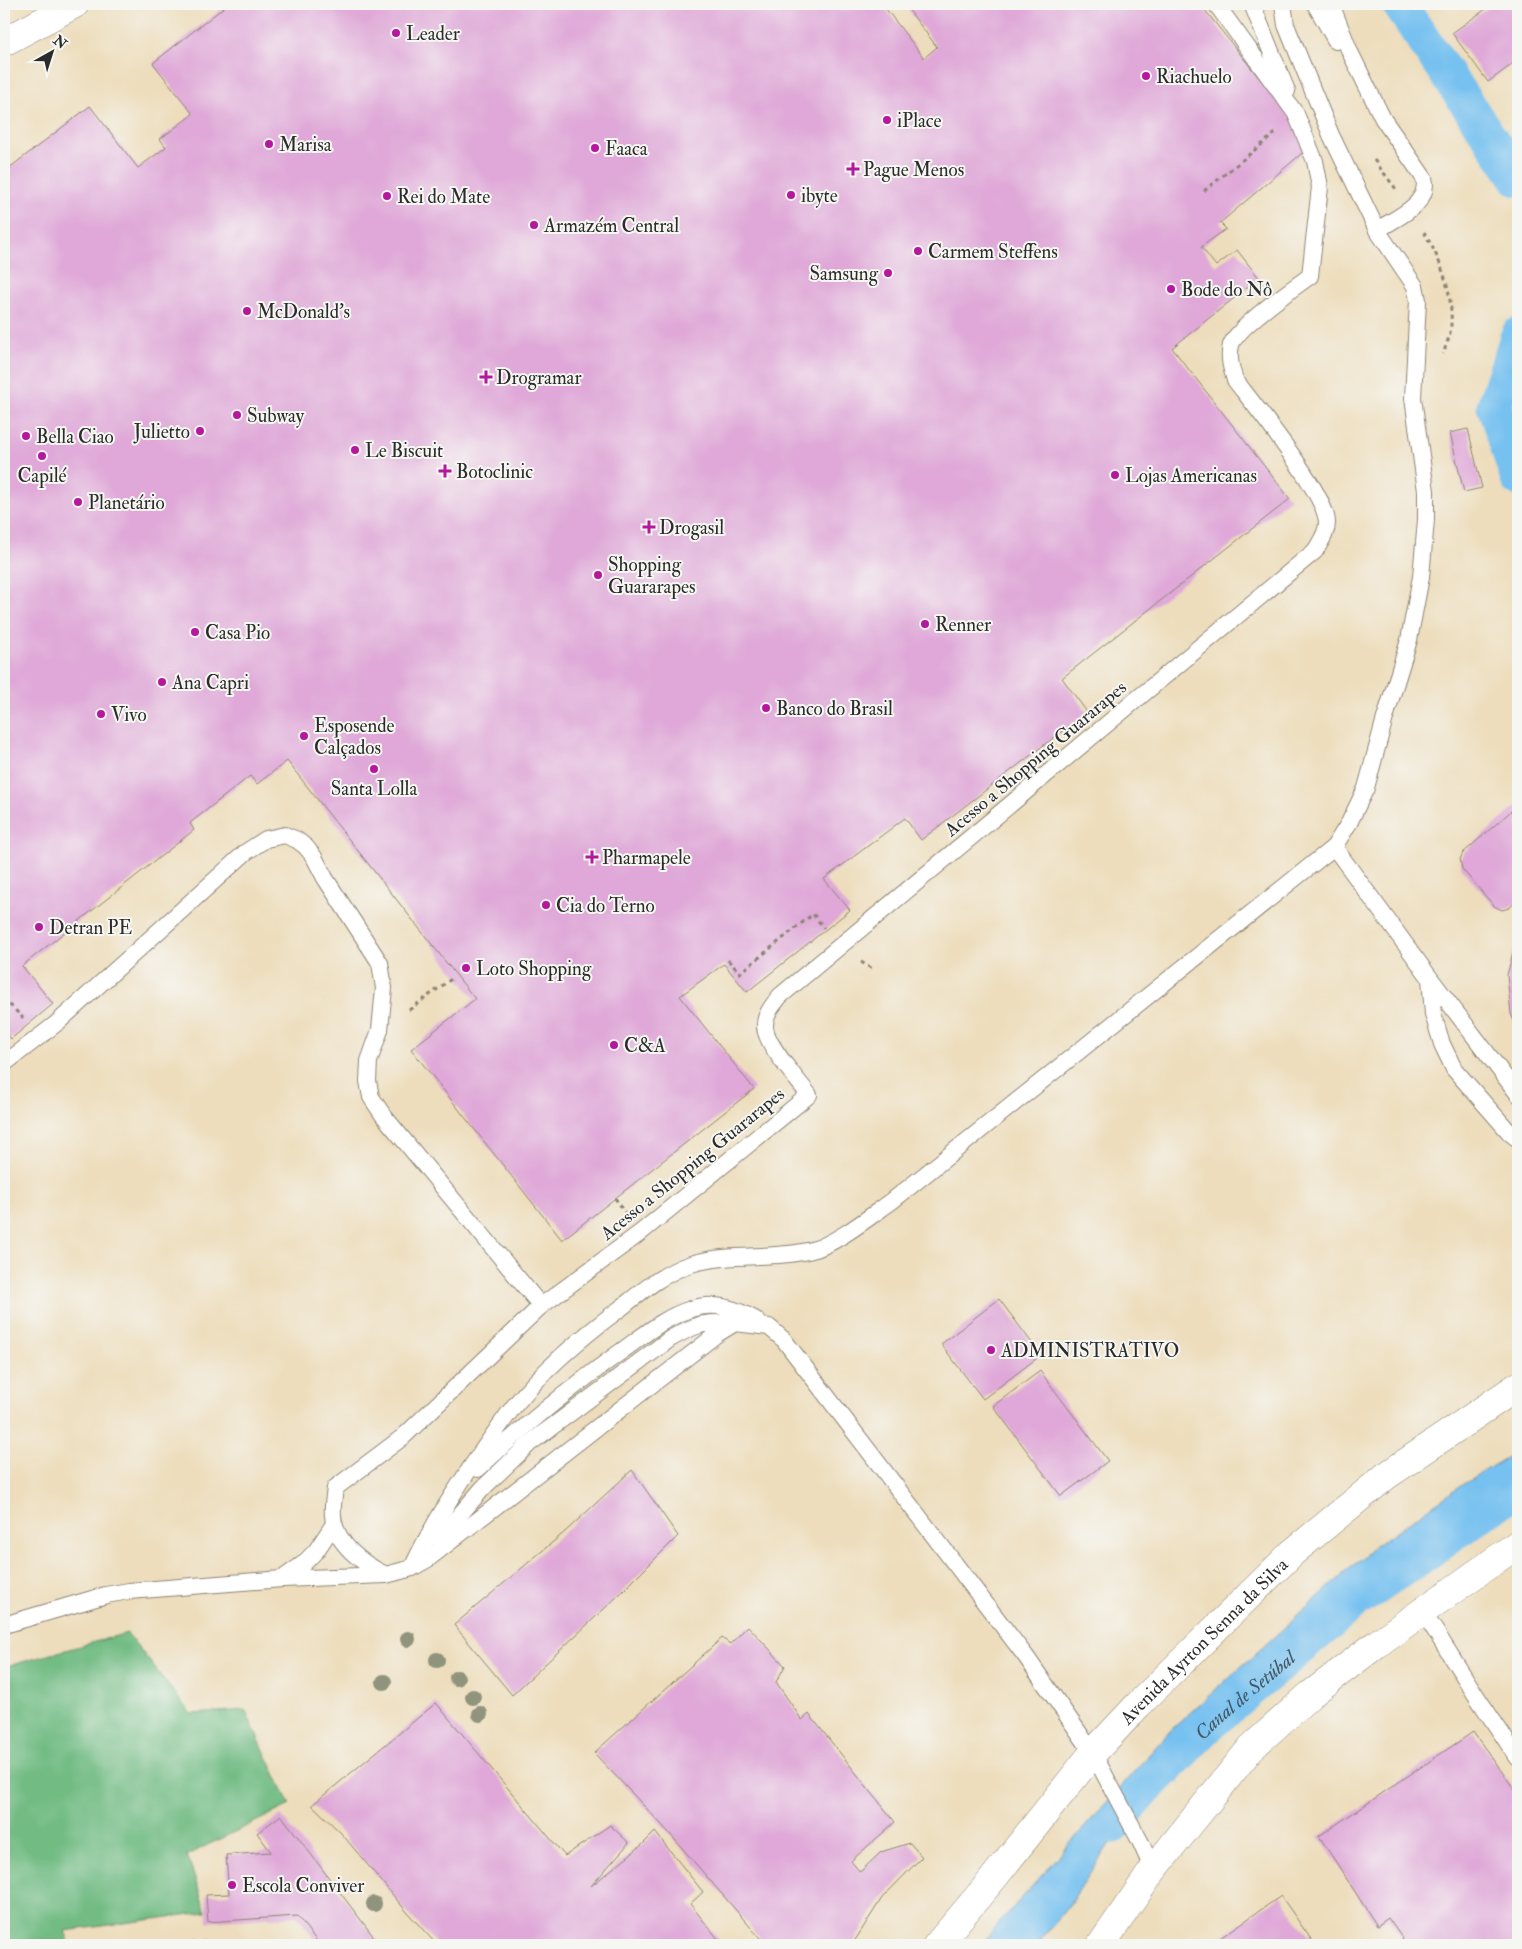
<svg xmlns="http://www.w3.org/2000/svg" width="1522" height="1949" font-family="'IM FELL Double Pica',serif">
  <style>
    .forest { fill: #72bc84; stroke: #4e7458 }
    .water { fill: #77c1f0; stroke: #51768e }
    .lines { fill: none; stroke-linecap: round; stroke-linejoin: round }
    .canal { stroke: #77c1f0; stroke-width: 35 }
    .building { fill: #dfa8d8 }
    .lane-casing { stroke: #8c8474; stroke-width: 18 }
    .secondary-casing { stroke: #8c8474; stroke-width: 29 }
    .primary-casing { stroke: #8c8474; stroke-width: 29 }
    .path { stroke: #8c8474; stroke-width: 3; stroke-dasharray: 4 4; stroke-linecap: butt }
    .lane { stroke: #fff; stroke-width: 16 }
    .secondary { stroke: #fff; stroke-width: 28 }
    .primary { stroke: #fff; stroke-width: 28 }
    .tree { fill: #90947c }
    .poi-dot { fill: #b5179e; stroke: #f6f6f2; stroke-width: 2 }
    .labels { text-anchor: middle; stroke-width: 4; stroke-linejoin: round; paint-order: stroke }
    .poi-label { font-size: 19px; fill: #2b2b2b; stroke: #f6f6f2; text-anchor: start }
    .street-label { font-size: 19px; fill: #2b2b2b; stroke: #f6f6f2 }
    .water-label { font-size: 20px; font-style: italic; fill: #425866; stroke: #f6f6f2 }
  </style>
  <rect width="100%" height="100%" fill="#f6f6f2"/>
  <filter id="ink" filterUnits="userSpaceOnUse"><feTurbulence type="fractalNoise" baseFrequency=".02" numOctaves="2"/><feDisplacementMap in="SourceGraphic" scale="10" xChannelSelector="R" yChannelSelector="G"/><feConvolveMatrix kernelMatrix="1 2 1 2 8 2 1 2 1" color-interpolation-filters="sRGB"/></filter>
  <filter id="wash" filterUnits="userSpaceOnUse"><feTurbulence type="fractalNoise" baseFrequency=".0096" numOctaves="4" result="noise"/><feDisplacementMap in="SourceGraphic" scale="20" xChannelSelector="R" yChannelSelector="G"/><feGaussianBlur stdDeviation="1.12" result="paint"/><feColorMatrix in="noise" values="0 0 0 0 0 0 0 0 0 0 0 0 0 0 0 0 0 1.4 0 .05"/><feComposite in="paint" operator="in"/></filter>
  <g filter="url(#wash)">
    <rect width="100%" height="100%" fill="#edddbc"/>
    <polygon class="forest" points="127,1633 191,1714 245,1710 290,1805 187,1855 206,1912 65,1931 70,1945 4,1945 4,1667"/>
    <polygon class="water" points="1518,1451 1518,1489 1356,1601 1213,1721 1145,1790 1069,1905 1037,1945 980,1945 1171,1730 1375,1546 1472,1478"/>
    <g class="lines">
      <g class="canal">
        <polyline points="1399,4 1518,179"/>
        <polyline points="1518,335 1494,406 1518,479"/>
        <path id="s1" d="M1113 1826 1145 1790 1213 1721 1356 1601 1518 1489"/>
      </g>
    </g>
    <g id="blocks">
      <g class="building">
        <polygon points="228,4 882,4 924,58 937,47 904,4 1200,4 1272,94 1314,143 1220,223 1226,229 1201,247 1216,266 1237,250 1259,278 1172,348 1290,499 1062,678 1087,712 921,840 905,818 824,879 850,910 747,992 724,964 680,996 754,1089 562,1240 411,1049 475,999 287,761 257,784 250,776 190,823 194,830 22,966 53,1004 11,1039 4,1029 4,172 90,106 138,168 166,147 160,139 193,114 153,63"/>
        <polygon points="1493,4 1516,4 1518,6 1518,60 1488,82 1452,33"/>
        <polygon points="1468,429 1482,488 1464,492 1450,433"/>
        <polygon points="1518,805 1518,900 1509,908 1502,910 1494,906 1462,869 1460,859 1463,853"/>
        <polygon points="1518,934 1518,1029 1511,1014 1507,975"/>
        <polygon points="999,1299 1041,1355 983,1399 941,1344"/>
        <polygon points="1040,1371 1108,1461 1061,1496 993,1406"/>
        <polygon points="632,1470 678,1536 620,1594 512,1695 454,1625 566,1531"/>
        <polygon points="748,1626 785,1666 776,1682 802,1720 809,1714 895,1822 851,1861 860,1872 881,1852 910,1843 922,1857 882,1898 852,1945 766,1945 662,1825 594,1753 722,1638 730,1644"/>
        <polygon points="436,1703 565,1856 610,1825 629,1843 591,1886 643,1844 655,1832 703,1892 690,1904 723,1945 437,1945 407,1912 341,1833 312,1805"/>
        <polygon points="1473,1732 1518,1794 1518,1945 1407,1945 1388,1918 1377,1926 1319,1836"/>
        <polygon points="281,1815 380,1945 320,1945 297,1916 208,1922 206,1895 229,1894 226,1855 271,1852 257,1833"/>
        <polygon points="1281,1896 1315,1945 1210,1945"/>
        <polygon points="216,1940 217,1945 172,1945 172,1944"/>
      </g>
    </g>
  </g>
  <g filter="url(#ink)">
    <use href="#blocks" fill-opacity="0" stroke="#8c8474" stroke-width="1"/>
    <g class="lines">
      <g class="lane-casing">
        <g id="lane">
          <polyline points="1252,4 1287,91"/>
          <polyline points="1315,4 1336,41"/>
          <path d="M1331 4 1350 52 1383 119 1424 178C1431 204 1396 218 1377 230"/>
          <polyline points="1334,847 1430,978 1518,1094"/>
          <polyline points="1430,978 1433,1014 1442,1044 1454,1069 1510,1133 1518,1139"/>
          <polyline points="4,1064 57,1023 246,852 266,839 285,835 297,840 306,847 314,857 325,878 380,963 384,988 380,1030 369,1061 368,1081 371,1097 383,1115 541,1306"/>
          <path d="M478 1469C523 1426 572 1387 623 1350 644 1335 665 1317 691 1309 714 1301 736 1309 756 1320"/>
          <path d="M440 1543 457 1518 483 1488 530 1443 670 1339C698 1323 703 1322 735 1323"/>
          <path d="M412 1568C432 1525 457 1487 484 1448 494 1434 504 1419 515 1405 545 1368 583 1336 621 1308 642 1291 665 1272 691 1264 731 1252 772 1260 812 1250 834 1245 872 1215 892 1201L1334 847 1349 823 1366 788 1385 718 1409 640 1421 577 1426 520V491L1413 398 1418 300 1415 286 1377 230 1331 135 1286 25 1283 4"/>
          <path d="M386 1575C363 1564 335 1544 333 1516 332 1506 334 1497 335 1488L403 1437 541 1306 640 1233 809 1095C797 1079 766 1045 765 1027 764 1015 773 1005 780 996L1315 551C1320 542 1327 534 1327 523 1327 494 1255 406 1235 380 1231 368 1228 357 1231 345 1237 327 1292 289 1310 276L1320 187 1315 161 1296 114 1216 4"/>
          <polyline points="282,1579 303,1564 316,1551 334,1524"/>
          <polyline points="1422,1610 1477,1697 1518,1758"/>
          <polyline points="4,1625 106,1595 129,1591 282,1579 386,1575 412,1568 428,1559 717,1334 735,1323 769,1327 784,1340 1027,1658 1093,1753 1140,1841 1153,1870"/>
        </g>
      </g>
      <g class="secondary-casing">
        <polyline id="secondary" points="4,42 75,4"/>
      </g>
      <g class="primary-casing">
        <g id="primary">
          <path id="s2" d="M937 1945 992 1880 1093 1753 1138 1705 1292 1553 1386 1476 1518 1386"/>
          <polyline points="1101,1945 1153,1870 1251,1748 1310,1695 1378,1643 1518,1544"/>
        </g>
      </g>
      <g class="path">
        <polyline points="1374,160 1396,189"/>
        <polyline points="1204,191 1277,132"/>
        <path d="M1424 232C1440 259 1453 291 1451 324 1451 334 1446 345 1443 354"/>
        <polyline points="728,960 740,973 813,914 824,928"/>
        <polyline points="861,962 871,968"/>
        <polyline points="4,999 23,1018"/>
        <polyline points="409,1010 454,977"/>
        <polyline points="615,1198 625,1212"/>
      </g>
      <use href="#lane" class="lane"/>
      <use href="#secondary" class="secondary"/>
      <use href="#primary" class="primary"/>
    </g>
    <g class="tree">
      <circle cx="408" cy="1639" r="8"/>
      <circle cx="437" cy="1660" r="8"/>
      <circle cx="457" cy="1678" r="8"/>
      <circle cx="384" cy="1682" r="8"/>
      <circle cx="473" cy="1697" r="8"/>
      <circle cx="480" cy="1714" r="8"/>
      <circle cx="374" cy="1904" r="8"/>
    </g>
  </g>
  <g class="poi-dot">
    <circle cx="396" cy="33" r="5"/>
    <circle cx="1146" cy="76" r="5"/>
    <circle cx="887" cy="120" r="5"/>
    <circle cx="269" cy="144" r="5"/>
    <circle cx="595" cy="148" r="5"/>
    <path d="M850.5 161.5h5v5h5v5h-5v5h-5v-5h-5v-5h5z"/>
    <circle cx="791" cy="195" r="5"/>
    <circle cx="387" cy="196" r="5"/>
    <circle cx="534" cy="225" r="5"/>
    <circle cx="918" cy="251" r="5"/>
    <circle cx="888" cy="273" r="5"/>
    <circle cx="1171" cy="289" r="5"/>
    <circle cx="247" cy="311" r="5"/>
    <path d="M483.5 369.5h5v5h5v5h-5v5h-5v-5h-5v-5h5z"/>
    <circle cx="237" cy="415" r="5"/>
    <circle cx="200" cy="431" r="5"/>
    <circle cx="26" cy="436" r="5"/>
    <circle cx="355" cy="450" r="5"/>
    <circle cx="42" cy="456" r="5"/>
    <path d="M442.5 463.5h5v5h5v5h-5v5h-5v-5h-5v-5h5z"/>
    <circle cx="1115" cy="475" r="5"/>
    <circle cx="78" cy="502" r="5"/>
    <path d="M646.5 519.5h5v5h5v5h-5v5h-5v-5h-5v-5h5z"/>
    <circle cx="598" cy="575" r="5"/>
    <circle cx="925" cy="624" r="5"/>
    <circle cx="195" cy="632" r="5"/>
    <circle cx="162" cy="682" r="5"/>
    <circle cx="766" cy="708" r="5"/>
    <circle cx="101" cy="714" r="5"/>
    <circle cx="304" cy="736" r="5"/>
    <circle cx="374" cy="769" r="5"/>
    <path d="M589.5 849.5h5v5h5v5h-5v5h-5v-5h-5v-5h5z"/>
    <circle cx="546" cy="905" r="5"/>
    <circle cx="39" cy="927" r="5"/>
    <circle cx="466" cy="968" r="5"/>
    <circle cx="614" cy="1045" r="5"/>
    <circle cx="991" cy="1350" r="5"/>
    <circle cx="232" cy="1885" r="5"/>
  </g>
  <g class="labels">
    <g class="poi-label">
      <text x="406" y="40">Leader</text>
      <text x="1156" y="83">Riachuelo</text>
      <text x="897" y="127">iPlace</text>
      <text x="279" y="151">Marisa</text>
      <text x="605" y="155">Faaca</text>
      <text x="863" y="176">Pague Menos</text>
      <text x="801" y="202">ibyte</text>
      <text x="397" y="203">Rei do Mate</text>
      <text x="544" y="232">Armazém Central</text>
      <text x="928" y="258">Carmem Steffens</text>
      <text x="878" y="280" text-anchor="end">Samsung</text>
      <text x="1181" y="296">Bode do Nô</text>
      <text x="257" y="318">McDonald's</text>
      <text x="496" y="384">Drogramar</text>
      <text x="247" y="422">Subway</text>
      <text x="190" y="438" text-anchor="end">Julietto</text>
      <text x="36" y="443">Bella Ciao</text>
      <text x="365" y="457">Le Biscuit</text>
      <text x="456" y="478">Botoclinic</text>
      <text x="42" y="482" text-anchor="middle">Capilé</text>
      <text x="1125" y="482">Lojas Americanas</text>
      <text x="88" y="509">Planetário</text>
      <text x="659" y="534">Drogasil</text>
      <text x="608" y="571">Shopping<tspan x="608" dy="22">Guararapes</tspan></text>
      <text x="935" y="631">Renner</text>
      <text x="205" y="639">Casa Pio</text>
      <text x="172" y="689">Ana Capri</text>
      <text x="776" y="715">Banco do Brasil</text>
      <text x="111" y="721">Vivo</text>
      <text x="314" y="732">Esposende<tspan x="314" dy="22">Calçados</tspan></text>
      <text x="374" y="795" text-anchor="middle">Santa Lolla</text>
      <text x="602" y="864">Pharmapele</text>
      <text x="556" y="912">Cia do Terno</text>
      <text x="49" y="934">Detran PE</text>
      <text x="476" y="975">Loto Shopping</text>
      <text x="624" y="1052">C&amp;A</text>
      <text x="1001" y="1357">ADMINISTRATIVO</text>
      <text x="242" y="1892">Escola Conviver</text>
    </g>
    <g class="street-label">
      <text transform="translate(1035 758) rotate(-40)" y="7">Acesso a Shopping Guararapes</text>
      <text transform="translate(692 1163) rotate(-39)" y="7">Acesso a Shopping Guararapes</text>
      <text dy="7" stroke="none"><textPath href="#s2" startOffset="405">Avenida Ayrton Senna da Silva</textPath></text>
    </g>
    <g class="water-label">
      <text dy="7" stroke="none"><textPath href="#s1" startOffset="186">Canal de Setúbal</textPath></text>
    </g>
  </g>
  <rect width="1522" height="1949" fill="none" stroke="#f6f6f2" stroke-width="20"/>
  <g transform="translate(52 52) rotate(39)" stroke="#f6f6f2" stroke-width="4" paint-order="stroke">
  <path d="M0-4L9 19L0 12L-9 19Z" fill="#2b2b2b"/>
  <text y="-8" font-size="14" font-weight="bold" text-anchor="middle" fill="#2b2b2b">N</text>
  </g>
</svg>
